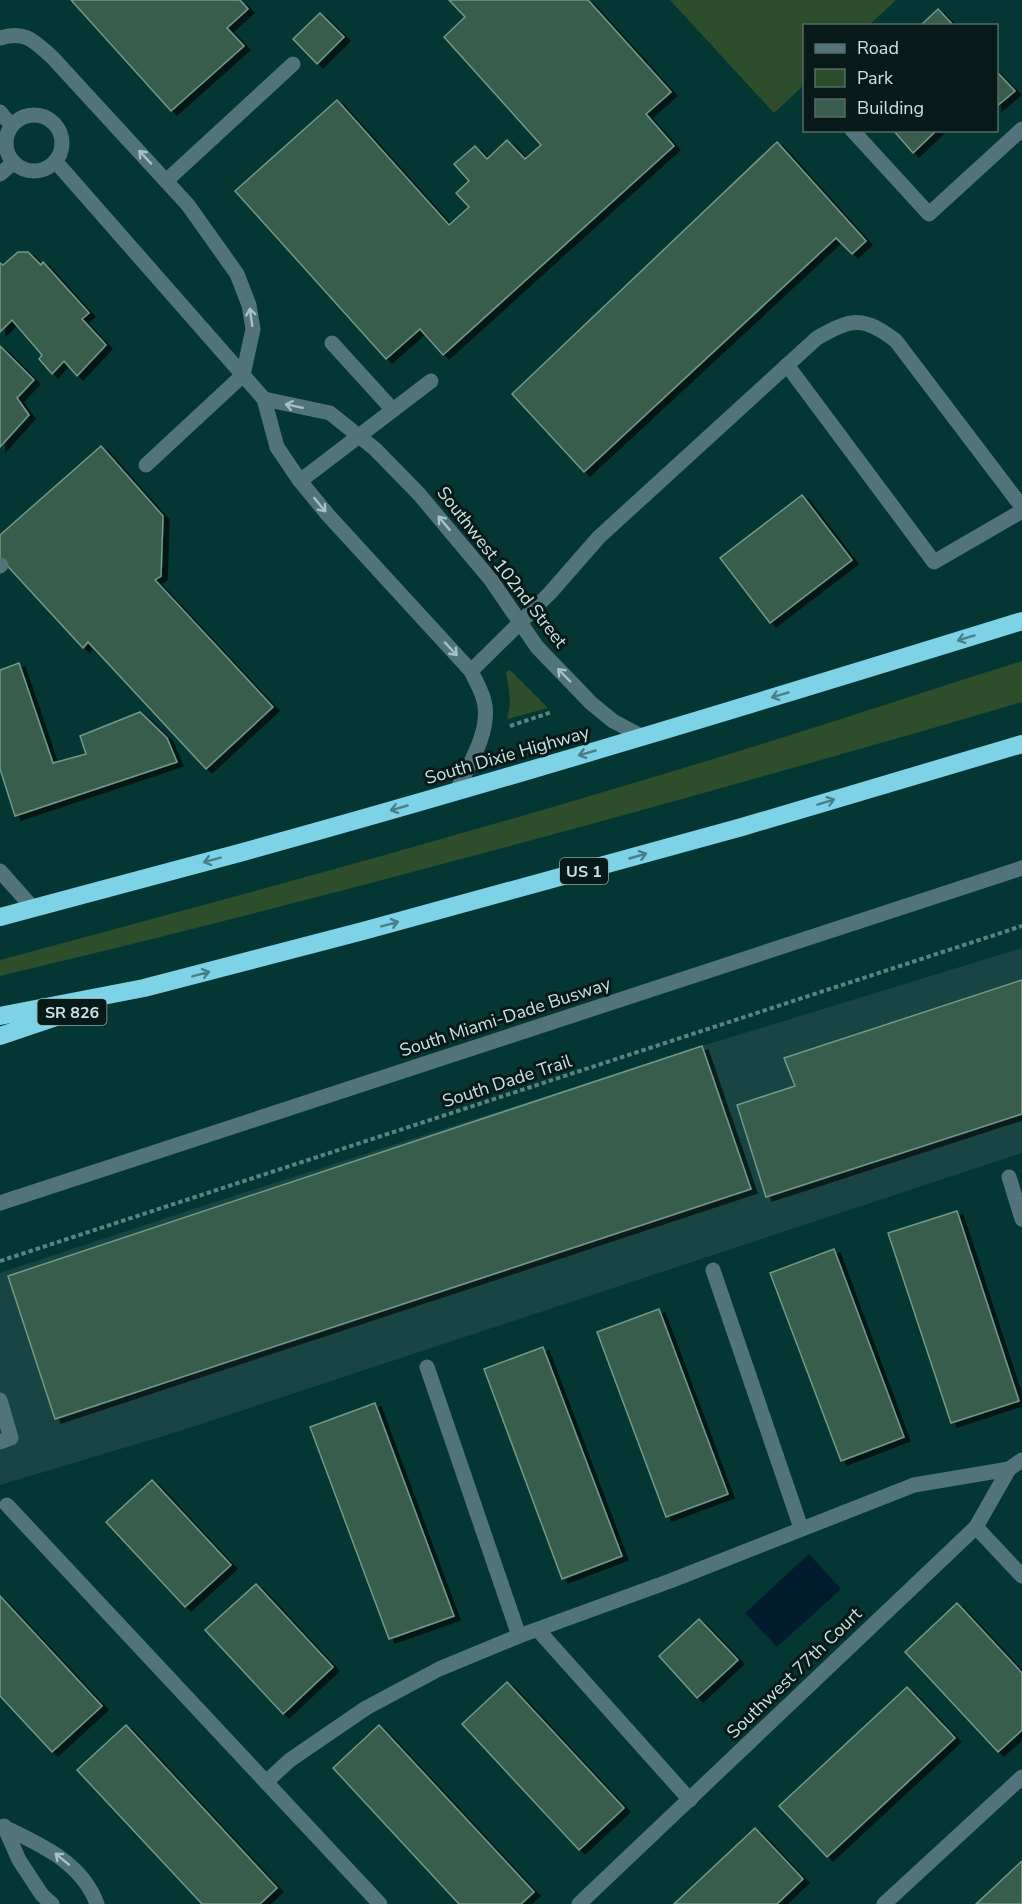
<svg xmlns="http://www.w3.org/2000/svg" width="1022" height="1904" font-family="'Nunito Sans',sans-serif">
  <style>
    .built { fill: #184543 }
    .green { fill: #2e4e2b }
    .water { fill: #001b2e }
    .building { fill: #385d4e; stroke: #729988; stroke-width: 1.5; filter: url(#shadow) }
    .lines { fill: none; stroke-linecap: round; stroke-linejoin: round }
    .path { stroke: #5c8381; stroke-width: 4; stroke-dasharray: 4.5 3; stroke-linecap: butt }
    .minor { stroke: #53737b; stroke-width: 15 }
    .highway { stroke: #7dd2e6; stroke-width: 18 }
    .oneway { stroke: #a6c1c2 }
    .oneway2 { stroke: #487f8a }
    .labels { text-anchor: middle; stroke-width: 6; stroke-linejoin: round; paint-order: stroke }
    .shield { fill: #071a19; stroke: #90a6a4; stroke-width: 1.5 }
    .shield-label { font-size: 16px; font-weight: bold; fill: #cae2e0 }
    .street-label { font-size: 18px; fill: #cae2e0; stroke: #071a19 }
  </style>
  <defs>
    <filter id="shadow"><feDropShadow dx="6" dy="4" stdDeviation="0" flood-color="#0009"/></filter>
  </defs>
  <rect width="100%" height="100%" fill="#043634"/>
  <polygon class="built" points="1022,948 1022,1153 180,1431 0,1485 0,1273 215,1202 702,1046"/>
  <g class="green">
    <polygon points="670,0 896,0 869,25 804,26 804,85 774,113"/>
    <path d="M1022 661V702C683 801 343 894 0 976V960C255 892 510 822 762 744 849 717 935 688 1022 661Z"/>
    <path d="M508 670 511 671 548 708 507 719C512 702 509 690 506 673Z"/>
  </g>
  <polygon class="water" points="809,1554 841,1589 777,1647 745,1613"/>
  <g class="building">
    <polygon points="71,0 240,0 248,9 227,28 244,46 171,111"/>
    <polygon points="449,0 588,0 671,92 646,114 674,146 443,355 420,329 386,359 235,191 337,100 449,225 469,207 456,193 469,181 454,164 475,146 487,159 507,140 525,159 541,145 444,37 465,17"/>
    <polygon points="938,9 954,26 920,26"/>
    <polygon points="320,13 344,37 317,64 293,39"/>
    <polygon points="996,71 1015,91 996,107"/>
    <polygon points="893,130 937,130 913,153"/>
    <polygon points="777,142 866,241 852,254 836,238 584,472 512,394"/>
    <polygon points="18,252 28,252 41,265 43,262 89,313 82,319 106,345 77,376 64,361 52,374 39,359 42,355 12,320 0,332 0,263 3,265"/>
    <polygon points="0,346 34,380 17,398 29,415 0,447"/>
    <polygon points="101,446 163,516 161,576 155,580 273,707 206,769 88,642 83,648 0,558 0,535"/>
    <polygon points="802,495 852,560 770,623 720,558"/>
    <polygon points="19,663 53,763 86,754 80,736 140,712 167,738 177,762 15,816 0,769 0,670"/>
    <polygon points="1022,980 1022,1114 766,1197 737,1105 795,1086 784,1058"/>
    <polygon points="702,1046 751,1189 55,1419 8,1276"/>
    <polygon points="957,1211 1019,1401 951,1423 888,1233"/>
    <polygon points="834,1249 904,1437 841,1461 770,1273"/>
    <polygon points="659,1309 728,1494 666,1517 597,1332"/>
    <polygon points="543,1347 622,1556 562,1579 484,1369"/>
    <polygon points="375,1403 454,1616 389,1639 310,1427"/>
    <polygon points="152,1480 231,1565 185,1607 106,1522"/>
    <polygon points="256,1584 333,1667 283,1714 205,1630"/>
    <polygon points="0,1596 102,1706 52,1752 0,1696"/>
    <polygon points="957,1603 1022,1673 1022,1730 998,1752 905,1652"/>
    <polygon points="699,1619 738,1660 697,1698 659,1656"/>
    <polygon points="507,1682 624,1808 579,1850 462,1724"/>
    <polygon points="907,1687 955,1738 827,1857 779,1806"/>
    <polygon points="126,1725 277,1888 260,1904 202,1904 77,1770"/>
    <polygon points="379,1725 534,1892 521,1904 459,1904 333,1768"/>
    <polygon points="755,1828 803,1879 777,1904 674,1904"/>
    <polygon points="1022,1861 1022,1904 976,1904"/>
  </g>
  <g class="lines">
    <g class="path">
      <polyline points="510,726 552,712"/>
      <polyline points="0,1261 1022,926"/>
    </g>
    <g class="minor">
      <path d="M0 38C25 30 34 41 52 57L188 205 237 274 249 305 253 329 243 375 146 465"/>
      <polyline points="0,112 11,125"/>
      <circle cx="34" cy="143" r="28"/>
      <polyline points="852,130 929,214 1022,129"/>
      <path d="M56 162 264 399 277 447 300 481 328 515 471 671C476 682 484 694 485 706 489 735 468 766 456 792"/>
      <polyline points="0,174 13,163"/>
      <polyline points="166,181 293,64"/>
      <polyline points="332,343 393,410"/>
      <polyline points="787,365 934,562 1022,511"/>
      <polyline points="264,399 330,413 375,449 419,494 491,580 537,647 591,703 613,721 643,737"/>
      <polyline points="300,481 431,381"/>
      <polyline points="0,566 1,565"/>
      <path d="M471 671 550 593 599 537 817 338C852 318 864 316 896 341L1022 507"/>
      <polyline points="0,871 33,908"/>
      <polyline points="1009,1177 1022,1219"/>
      <polyline points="0,1203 1022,868"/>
      <polyline points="713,1270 801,1528"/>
      <polyline points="427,1367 519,1636"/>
      <polyline points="0,1400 11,1438 0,1442"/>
      <polyline points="7,1505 380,1904"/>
      <polyline points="976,1527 1022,1576"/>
      <polyline points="538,1630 690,1800"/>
      <polyline points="266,1782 290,1760 366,1708 439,1669 519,1636 670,1581 914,1485 1009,1469"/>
      <polyline points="4,1826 19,1860 42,1895 52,1904"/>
      <path d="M6 1828C43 1846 82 1863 97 1904"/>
      <polyline points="579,1904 976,1527 1009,1469 1022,1460"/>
      <polyline points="884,1904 1022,1777"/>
    </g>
    <g class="highway">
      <path d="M0 917C81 895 162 874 243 852 504 780 763 701 1022 621"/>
      <polyline points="0,1016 144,988 363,931 742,827 1022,744"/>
      <polyline points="0,1036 74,1011"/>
    </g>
  </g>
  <defs><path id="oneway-shaft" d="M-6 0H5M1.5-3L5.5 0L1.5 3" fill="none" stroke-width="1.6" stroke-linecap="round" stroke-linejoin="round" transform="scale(1.5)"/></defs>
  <g class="oneway">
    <use href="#oneway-shaft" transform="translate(145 157) rotate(-133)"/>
    <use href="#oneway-shaft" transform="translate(251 317) rotate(-98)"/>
    <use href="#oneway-shaft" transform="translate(294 406) rotate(-168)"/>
    <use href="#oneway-shaft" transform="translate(320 505) rotate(51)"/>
    <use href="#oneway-shaft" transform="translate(444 523) rotate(-130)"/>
    <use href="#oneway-shaft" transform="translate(451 649) rotate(47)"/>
    <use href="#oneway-shaft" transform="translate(564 675) rotate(-134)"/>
    <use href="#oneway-shaft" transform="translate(62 1859) rotate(-141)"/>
  </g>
  <g class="oneway2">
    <use href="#oneway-shaft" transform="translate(966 638) rotate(163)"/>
    <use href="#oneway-shaft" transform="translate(780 695) rotate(163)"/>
    <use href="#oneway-shaft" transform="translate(587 753) rotate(164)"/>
    <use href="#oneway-shaft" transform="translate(826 802) rotate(-17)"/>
    <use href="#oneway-shaft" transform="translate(399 808) rotate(164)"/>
    <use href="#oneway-shaft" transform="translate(638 856) rotate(-16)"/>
    <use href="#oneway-shaft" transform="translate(212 860) rotate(165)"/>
    <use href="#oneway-shaft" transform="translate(390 924) rotate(-15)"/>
    <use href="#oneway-shaft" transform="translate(201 974) rotate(-15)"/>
  </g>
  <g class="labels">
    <g class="shield">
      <rect x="560" y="858" width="48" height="26" rx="4.5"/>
      <rect x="37.5" y="999" width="69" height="26" rx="4.5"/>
    </g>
    <g class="shield-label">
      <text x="584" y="877">US 1</text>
      <text x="72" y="1018">SR 826</text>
    </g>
    <g class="street-label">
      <text transform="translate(502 567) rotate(52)" y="6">Southwest 102nd Street</text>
      <text transform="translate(507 755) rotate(-16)" y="6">South Dixie Highway</text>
      <text transform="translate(505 1017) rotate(-18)" y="6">South Miami-Dade Busway</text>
      <text transform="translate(507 1081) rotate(-18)" y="6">South Dade Trail</text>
      <text transform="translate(794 1673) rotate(-44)" y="6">Southwest 77th Court</text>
    </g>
  </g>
  <rect x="803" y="24" width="195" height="108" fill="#071a19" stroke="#556a69" stroke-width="1.5"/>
  <rect x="815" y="44" width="30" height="9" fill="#53737b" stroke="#556a69" stroke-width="1.5"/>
  <text x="857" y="54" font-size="18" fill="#cae2e0">Road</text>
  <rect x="815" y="69" width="30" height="18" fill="#2e4e2b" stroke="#556a69" stroke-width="1.5"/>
  <text x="857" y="84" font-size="18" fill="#cae2e0">Park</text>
  <rect x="815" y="99" width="30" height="18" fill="#385d4e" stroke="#556a69" stroke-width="1.5"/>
  <text x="857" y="114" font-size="18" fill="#cae2e0">Building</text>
</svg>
